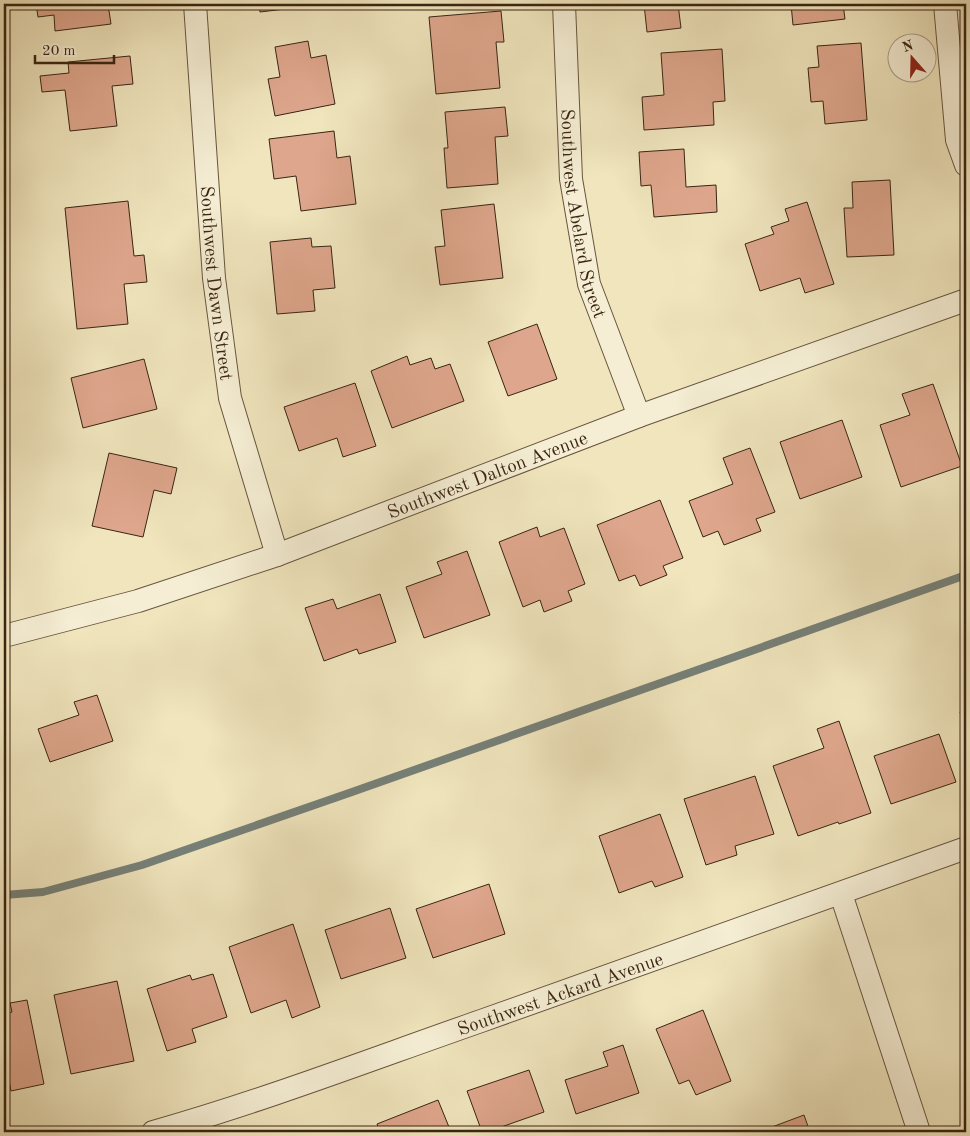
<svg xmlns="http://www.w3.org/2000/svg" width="970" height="1136" font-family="'Old Standard TT',serif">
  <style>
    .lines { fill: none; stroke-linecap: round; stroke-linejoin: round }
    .stream { stroke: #768078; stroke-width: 8 }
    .building { fill: #dea68c; stroke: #392513 }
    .minor-casing { stroke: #67553e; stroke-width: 24 }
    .minor { stroke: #f5eed4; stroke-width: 22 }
    .labels { text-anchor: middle; stroke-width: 4; stroke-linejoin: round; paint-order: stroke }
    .street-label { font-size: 19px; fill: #392513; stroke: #f5eed4 }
  </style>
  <rect width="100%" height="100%" fill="#f0e5bd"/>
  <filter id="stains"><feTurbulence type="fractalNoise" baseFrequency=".004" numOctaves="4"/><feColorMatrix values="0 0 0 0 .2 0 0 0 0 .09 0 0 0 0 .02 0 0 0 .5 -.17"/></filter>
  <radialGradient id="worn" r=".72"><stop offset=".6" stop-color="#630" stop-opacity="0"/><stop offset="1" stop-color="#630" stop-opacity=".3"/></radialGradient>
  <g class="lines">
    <polyline class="stream" points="4,895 43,892 142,865 352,792 966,575"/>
  </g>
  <g class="building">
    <polygon points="36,4 108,4 111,24 55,31 54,15 38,17"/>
    <polygon points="259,4 326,4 260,12"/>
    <polygon points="644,4 678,4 681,28 647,32"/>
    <polygon points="791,4 843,4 845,19 793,25"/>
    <polygon points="501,11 504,42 496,42 500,88 436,94 429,17"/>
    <polygon points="308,41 311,58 326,55 335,104 275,116 268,79 280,77 275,47"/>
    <polygon points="861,43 867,120 825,124 823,101 811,102 808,68 819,67 817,46"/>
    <polygon points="722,49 725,101 713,102 714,125 644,130 642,97 664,95 661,53"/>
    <polygon points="130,56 133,84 112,86 117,126 70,131 65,90 42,92 40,76 69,73 68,62"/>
    <polygon points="505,107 508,136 495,137 498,184 447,188 444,148 448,148 445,112"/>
    <polygon points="334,131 337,158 350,156 356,204 301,211 296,176 274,179 269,139"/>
    <polygon points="684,149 686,187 716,185 717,212 654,217 651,185 641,186 639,152"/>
    <polygon points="890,180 894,255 847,257 844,208 853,208 852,182"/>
    <polygon points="128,201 134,256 144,255 147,282 124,284 128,324 77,329 65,208"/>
    <polygon points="807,202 834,284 805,293 800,278 760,291 745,244 774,234 771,227 789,221 785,209"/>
    <polygon points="494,204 503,278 440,285 435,247 445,246 441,210"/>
    <polygon points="311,238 312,247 331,246 335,288 313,290 315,311 277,314 270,242"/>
    <polygon points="537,324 557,379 508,396 488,342"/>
    <polygon points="407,356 410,365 431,358 435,369 450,364 464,401 392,428 371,371"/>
    <polygon points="144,359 157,409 83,428 71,378"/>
    <polygon points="355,383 376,446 343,457 337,438 299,451 284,407"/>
    <polygon points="933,384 962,466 901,487 880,425 910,415 902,394"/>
    <polygon points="842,420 862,477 800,499 780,442"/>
    <polygon points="750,448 775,512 756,519 761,531 724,545 718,531 703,537 689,501 733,484 723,458"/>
    <polygon points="109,453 177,468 171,494 154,490 143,537 92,526"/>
    <polygon points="4,467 7,467 7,487 4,488"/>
    <polygon points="660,500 683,558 663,566 667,575 640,586 635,575 619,581 597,525"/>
    <polygon points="537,527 540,537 564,528 585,584 568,591 572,601 544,612 540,600 523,607 499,542"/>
    <polygon points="467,551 490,615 424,638 406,587 442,574 437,562"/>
    <polygon points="380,594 396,642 359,654 357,649 324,661 305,608 333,599 337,609"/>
    <polygon points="97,695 113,741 50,762 38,729 79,715 74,702"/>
    <polygon points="966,710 966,730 960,712"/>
    <polygon points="839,721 871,813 839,824 838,822 798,836 773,766 824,748 817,729"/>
    <polygon points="939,734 956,782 891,804 874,756"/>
    <polygon points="755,776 774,834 735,846 737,855 706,865 684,799"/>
    <polygon points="660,814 683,877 655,887 652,881 619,893 599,836"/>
    <polygon points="489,884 505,934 433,958 416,909"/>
    <polygon points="390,908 406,958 341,979 325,930"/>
    <polygon points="293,924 320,1007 292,1018 286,1000 251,1013 229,947"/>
    <polygon points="213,974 227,1017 192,1029 196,1042 167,1051 147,989 190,975 192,980"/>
    <polygon points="117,981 134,1061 71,1074 54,995"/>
    <polygon points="27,1000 44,1084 11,1091 7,1070 4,1071 4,1014 12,1012 10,1003"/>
    <polygon points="703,1010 731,1081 696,1095 689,1080 679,1084 656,1029"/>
    <polygon points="623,1045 639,1093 576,1114 565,1080 608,1066 603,1052"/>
    <polygon points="529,1070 544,1112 487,1132 482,1132 467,1091"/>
    <polygon points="438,1100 451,1132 380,1132 377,1124"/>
    <polygon points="804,1115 810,1132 774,1132 772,1127"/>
  </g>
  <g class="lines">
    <g class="minor-casing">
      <g id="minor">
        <path id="s1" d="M195 4 214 278 230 398 277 555"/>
        <path id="s2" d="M564 4 571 179 589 284 639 416"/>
        <polyline points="945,4 957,140 966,165"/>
        <path id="s3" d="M4 636 138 601 277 555 639 416 966 300"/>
        <polyline points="841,894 919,1132"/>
        <path id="s4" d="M153 1132C263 1101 372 1059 481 1021 643 964 805 907 966 848"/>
      </g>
    </g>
    <use href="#minor" class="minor"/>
  </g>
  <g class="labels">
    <g class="street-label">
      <text dy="7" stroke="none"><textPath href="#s2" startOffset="211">Southwest Abelard Street</textPath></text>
      <text dy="7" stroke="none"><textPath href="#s1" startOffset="280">Southwest Dawn Street</textPath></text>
      <text dy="7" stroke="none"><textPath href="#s3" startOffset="510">Southwest Dalton Avenue</textPath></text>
      <text dy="7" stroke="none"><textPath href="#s4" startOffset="430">Southwest Ackard Avenue</textPath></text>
    </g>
  </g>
  <rect width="970" height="1136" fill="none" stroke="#f0e5bd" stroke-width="20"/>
  <rect x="5" y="5" width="960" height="1126" fill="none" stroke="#392513" stroke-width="2.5"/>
  <rect x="10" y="10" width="950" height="1116" fill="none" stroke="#392513"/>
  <g transform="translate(912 58) rotate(340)"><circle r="24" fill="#f5eed4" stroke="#aa9e87"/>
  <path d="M0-4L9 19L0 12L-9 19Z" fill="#8f2418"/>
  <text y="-8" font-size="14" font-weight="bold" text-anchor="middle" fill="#392513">N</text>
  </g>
  <path d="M35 55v8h79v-8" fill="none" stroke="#392513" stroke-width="2.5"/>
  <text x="42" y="55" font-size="15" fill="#392513" stroke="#f5eed4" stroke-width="4" paint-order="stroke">20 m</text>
  <rect width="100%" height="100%" filter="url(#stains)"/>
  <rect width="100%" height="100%" fill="url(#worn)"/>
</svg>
